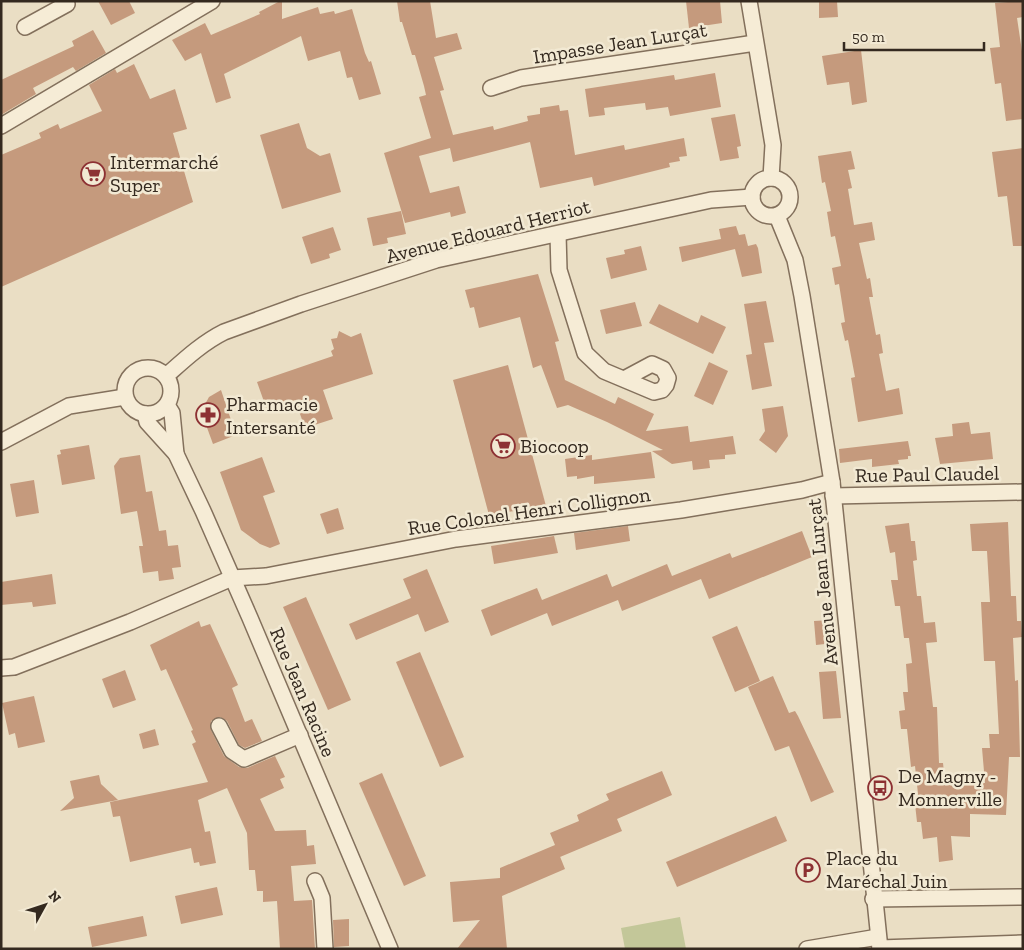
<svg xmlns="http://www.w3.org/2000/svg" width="1024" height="950" font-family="'Zilla Slab',serif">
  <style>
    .green { fill: #c3c799 }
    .building { fill: #c59a7d }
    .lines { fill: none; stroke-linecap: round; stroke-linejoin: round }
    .minor-casing { stroke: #83705c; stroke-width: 18 }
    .minor { stroke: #f6ecd6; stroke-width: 15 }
    .labels { text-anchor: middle; stroke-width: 5; stroke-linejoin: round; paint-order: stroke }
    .street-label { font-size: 20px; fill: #34291f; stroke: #f2e9d3 }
    .poi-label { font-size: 20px; fill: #34291f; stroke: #f2e9d3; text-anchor: start }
  </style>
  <rect width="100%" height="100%" fill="#eadec4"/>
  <polygon class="green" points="680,917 686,949 625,949 621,928"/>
  <g class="building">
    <polygon points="98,1 129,1 135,13 111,25"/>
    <polygon points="280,1 282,1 282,19 318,7 320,14 334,11 335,14 352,9 365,53 369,62 371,61 381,94 359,100 352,77 347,78 340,51 308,61 301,36 224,74 231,98 216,103 201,53 185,61 172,40 205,23 211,35 260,14 259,12"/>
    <polygon points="397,1 430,1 436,38 457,33 462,49 434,57 444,90 440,91 453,135 493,126 494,130 528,121 527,116 540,114 540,108 559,105 560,111 568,110 575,155 624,145 625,150 684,138 687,156 679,157 680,161 669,163 670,167 594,186 592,177 540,188 530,142 453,162 450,148 419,156 430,193 459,186 466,213 451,217 450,212 405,223 384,153 431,138 419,97 426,95 424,86 415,55 412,55 402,22 400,22"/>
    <polygon points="686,1 720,1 722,23 689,28"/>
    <polygon points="819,1 837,1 838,17 819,18"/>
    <polygon points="1023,1 1023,17 1017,18 1023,58 1023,119 1006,121 1001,83 995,84 990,48 1000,47 995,3"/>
    <polygon points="93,30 106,53 76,71 73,67 33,88 36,94 1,115 1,80 74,46 72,41"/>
    <polygon points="861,50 867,102 852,105 849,82 827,85 822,56"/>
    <polygon points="134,64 150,99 175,89 187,129 173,133 193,202 1,287 1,155 41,138 39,133 58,124 60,129 102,111 89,85 115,69 117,73"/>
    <polygon points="715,73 721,107 670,116 668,107 646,110 645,103 636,104 604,108 605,115 589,117 585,89 674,75 675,80"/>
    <polygon points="735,114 741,146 737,147 739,158 720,161 711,118"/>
    <polygon points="299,123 307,148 320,156 330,153 341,192 282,209 260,135"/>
    <polygon points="1023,148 1023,246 1013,246 1007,196 998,197 992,152"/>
    <polygon points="851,151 855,169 848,170 852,188 848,189 854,225 872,222 875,240 859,243 867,279 870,278 873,297 869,297 876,335 880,334 883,353 879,354 886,391 899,388 903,414 858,422 851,378 855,377 848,340 845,341 841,323 845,322 839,284 835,285 832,268 841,266 835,236 831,237 827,212 831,211 825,182 822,183 818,156"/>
    <polygon points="401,211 406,234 387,238 388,243 373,246 367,218"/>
    <polygon points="736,226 739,235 745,234 748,246 756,244 758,248 762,273 742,277 735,249 682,262 679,247 721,239 719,229"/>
    <polygon points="333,227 341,250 329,254 330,258 311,264 302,237"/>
    <polygon points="641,246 647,270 611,279 606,258 625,254 624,250"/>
    <polygon points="538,274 559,341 555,342 565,380 615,404 618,397 654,414 646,431 688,426 690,442 733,436 736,454 725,455 725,459 709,460 710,468 693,470 692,461 672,464 652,451 663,450 607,422 568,405 557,408 541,365 533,368 520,317 479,328 474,307 470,308 465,290"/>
    <polygon points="766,301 774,342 764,343 772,386 752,390 746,355 752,354 744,304"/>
    <polygon points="635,302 642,326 606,334 600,310"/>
    <polygon points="659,304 698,323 701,315 726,327 713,354 649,323"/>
    <polygon points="339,331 351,337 361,333 373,374 323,390 333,419 305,428 295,400 267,410 257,382 333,356 331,351 334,349 331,339 337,338"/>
    <polygon points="709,362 728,371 713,405 694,396"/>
    <polygon points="508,365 546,506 489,515 453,380"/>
    <polygon points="221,390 236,435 213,444 202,414 203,408 209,397"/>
    <polygon points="783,406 788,436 776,453 759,440 765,431 762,409"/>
    <polygon points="969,422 971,434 990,432 993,459 940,464 935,438 953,436 952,424"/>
    <polygon points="908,441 911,456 908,456 908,459 898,460 899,464 872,467 872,459 840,463 839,449"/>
    <polygon points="89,445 95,479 62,485 57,455 61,454 60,450"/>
    <polygon points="651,452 655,478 594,484 594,476 577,479 577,476 567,477 565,459 592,455 592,460"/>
    <polygon points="140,455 146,492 152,491 159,531 166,530 168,546 178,545 181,567 172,568 174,579 159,581 158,571 143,573 139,546 143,546 137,511 121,514 114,466 120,458"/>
    <polygon points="262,457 275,492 263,496 280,544 270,548 260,544 241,530 220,472"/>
    <polygon points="34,480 39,513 16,517 10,484"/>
    <polygon points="338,508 344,529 327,534 320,514"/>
    <polygon points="1008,522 1011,596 1016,596 1017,621 1021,621 1022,637 1013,638 1015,681 1018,680 1020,757 1009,757 1006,815 970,814 970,837 951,836 953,860 939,862 937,837 923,839 921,822 917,822 915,804 919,803 915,766 911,767 907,729 901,729 899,711 905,710 903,692 908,692 906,664 912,663 909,638 904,638 900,606 895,606 894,599 891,580 898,580 895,552 890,553 885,526 909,523 911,541 915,541 917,560 913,561 917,596 921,596 924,623 935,622 937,642 926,643 933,707 937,707 939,763 943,763 945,782 985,783 982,748 990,748 989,734 999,734 995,661 984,661 981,602 990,602 987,551 972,551 970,524"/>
    <polygon points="628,526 630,541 576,550 574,533"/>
    <polygon points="802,531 812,557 709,599 701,579 622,611 618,600 552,626 547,613 491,636 481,610 537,588 542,600 607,574 612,587 667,564 672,576 730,553 732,558"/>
    <polygon points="554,536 558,553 494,564 491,546"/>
    <polygon points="427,569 449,622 425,632 418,614 356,640 349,624 411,598 403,579"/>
    <polygon points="52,574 56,604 33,607 32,602 1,605 1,582"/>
    <polygon points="306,597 351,700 328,710 283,607"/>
    <polygon points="831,620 834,643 816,645 814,621"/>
    <polygon points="199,621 201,627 210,624 238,685 232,688 245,722 252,719 262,741 245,748 239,745 227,721 220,717 211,721 211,730 224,756 239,767 247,768 275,756 285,777 280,779 284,788 260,799 275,831 306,830 307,846 314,845 316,864 291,866 294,901 312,900 315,949 280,949 277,901 263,902 263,891 257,891 255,870 249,870 247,833 227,788 198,800 205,832 210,831 216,863 200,866 199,862 194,863 191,848 130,862 120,816 113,817 110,802 208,782 192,744 196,742 191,731 193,730 166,669 161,671 150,645"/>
    <polygon points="737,626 760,681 735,692 712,637"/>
    <polygon points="420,652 464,757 440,767 396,662"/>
    <polygon points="125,670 136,700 113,708 102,679"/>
    <polygon points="836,671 841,718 823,719 819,672"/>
    <polygon points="773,676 789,713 795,711 798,716 834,792 811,802 789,746 775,751 748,687"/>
    <polygon points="34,696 45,742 18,748 15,733 9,735 2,703"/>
    <polygon points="155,729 159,745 143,749 139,734"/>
    <polygon points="662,771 672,795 617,819 622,831 560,857 559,854 565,869 502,896 507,949 457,949 480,920 453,922 450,882 500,878 500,868 555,845 550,833 579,821 577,815 609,800 606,794"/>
    <polygon points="382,773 426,876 404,886 359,783"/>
    <polygon points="99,775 101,784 118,800 60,811 74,798 70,781"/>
    <polygon points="776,816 787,841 677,887 666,862"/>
    <polygon points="217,887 223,915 181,924 175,896"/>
    <polygon points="143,916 147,936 92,947 88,927"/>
    <polygon points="349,919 349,946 334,947 333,920"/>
  </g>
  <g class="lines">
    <g class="minor-casing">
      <g id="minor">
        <polyline points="749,1 773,145 771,178"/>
        <polyline points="25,27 67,4 66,1"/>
        <polyline points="491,88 521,78 755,43"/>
        <polyline points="1,126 212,1"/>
        <circle cx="771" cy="197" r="19"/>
        <polyline points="777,216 795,260 802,296 832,482 880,949"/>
        <polyline points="558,234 559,270 585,353 604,371 654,392 662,390 666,385 668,378 663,369 652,364 624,379"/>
        <circle cx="148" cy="391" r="23"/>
        <path d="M166 376C184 360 202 343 224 332L301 304 436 260 711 200 752 197"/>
        <polyline points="167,405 172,413 176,454"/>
        <polyline points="145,414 147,422 176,454 203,511 250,618 390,949"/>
        <polyline points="1,442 69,406 125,397"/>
        <polyline points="833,496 1023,492"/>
        <polyline points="1,668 14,667 130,622 232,578 266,576 456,539 681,510 802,490 832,482"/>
        <polyline points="219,726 232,751 244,759 300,735"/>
        <polyline points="315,881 322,898 325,949"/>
        <polyline points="873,899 1023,897"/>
        <polyline points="880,948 1023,943"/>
        <polyline points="807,949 878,937"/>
      </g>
    </g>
    <use href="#minor" class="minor"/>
  </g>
  <defs>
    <g id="supermarket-ring" transform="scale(1.25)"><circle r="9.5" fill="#f2e9d3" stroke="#8d3133" stroke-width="1.5"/><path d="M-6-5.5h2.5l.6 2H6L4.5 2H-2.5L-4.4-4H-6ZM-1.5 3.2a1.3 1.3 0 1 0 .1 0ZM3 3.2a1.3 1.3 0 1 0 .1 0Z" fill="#8d3133"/></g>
    <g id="pharmacy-ring" transform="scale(1.25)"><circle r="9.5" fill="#f2e9d3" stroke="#8d3133" stroke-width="1.5"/><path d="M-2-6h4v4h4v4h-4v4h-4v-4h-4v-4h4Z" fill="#8d3133"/></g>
    <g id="bus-ring" transform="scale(1.25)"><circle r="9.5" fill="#f2e9d3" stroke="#8d3133" stroke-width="1.5"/><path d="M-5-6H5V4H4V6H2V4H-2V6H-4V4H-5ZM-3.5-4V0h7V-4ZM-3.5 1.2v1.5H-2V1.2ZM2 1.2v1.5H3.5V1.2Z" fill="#8d3133"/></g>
    <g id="parking-ring" transform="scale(1.25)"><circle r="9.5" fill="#f2e9d3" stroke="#8d3133" stroke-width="1.5"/><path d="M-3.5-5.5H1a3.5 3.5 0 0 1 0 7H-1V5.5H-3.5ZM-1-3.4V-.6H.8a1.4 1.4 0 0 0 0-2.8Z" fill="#8d3133"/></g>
  </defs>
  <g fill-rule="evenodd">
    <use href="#supermarket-ring" x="93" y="174"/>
    <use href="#pharmacy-ring" x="208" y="415"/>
    <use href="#supermarket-ring" x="503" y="446"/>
    <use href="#bus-ring" x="880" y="788"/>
    <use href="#parking-ring" x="808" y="870"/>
  </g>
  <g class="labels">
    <g class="street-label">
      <text transform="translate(620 43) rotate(-9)" y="7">Impasse Jean Lurçat</text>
      <text transform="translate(488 231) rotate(-14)" y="7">Avenue Edouard Herriot</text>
      <text transform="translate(927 474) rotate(-1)" y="7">Rue Paul Claudel</text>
      <text transform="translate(529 511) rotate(-8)" y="7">Rue Colonel Henri Collignon</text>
      <text transform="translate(822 582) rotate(-96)" y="7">Avenue Jean Lurçat</text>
      <text transform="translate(303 692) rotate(67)" y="7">Rue Jean Racine</text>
    </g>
    <g class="poi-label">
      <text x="110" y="169">Intermarché<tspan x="110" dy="23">Super</tspan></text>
      <text x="226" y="411">Pharmacie<tspan x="226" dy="23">Intersanté</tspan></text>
      <text x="520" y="453">Biocoop</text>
      <text x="898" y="783">De Magny -<tspan x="898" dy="23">Monnerville</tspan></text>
      <text x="826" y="865">Place du<tspan x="826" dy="23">Maréchal Juin</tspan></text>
    </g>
  </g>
  <rect width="1024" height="950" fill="none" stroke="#34291f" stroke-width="5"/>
  <g transform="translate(45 905) rotate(50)" stroke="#f2e9d3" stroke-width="4" paint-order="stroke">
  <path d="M0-4L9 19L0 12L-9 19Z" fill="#34291f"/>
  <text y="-8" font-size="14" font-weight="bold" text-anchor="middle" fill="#34291f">N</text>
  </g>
  <path d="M844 42v8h140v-8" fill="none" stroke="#34291f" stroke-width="2.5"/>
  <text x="852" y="42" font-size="15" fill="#34291f" stroke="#f2e9d3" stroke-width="4" paint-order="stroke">50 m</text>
</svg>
